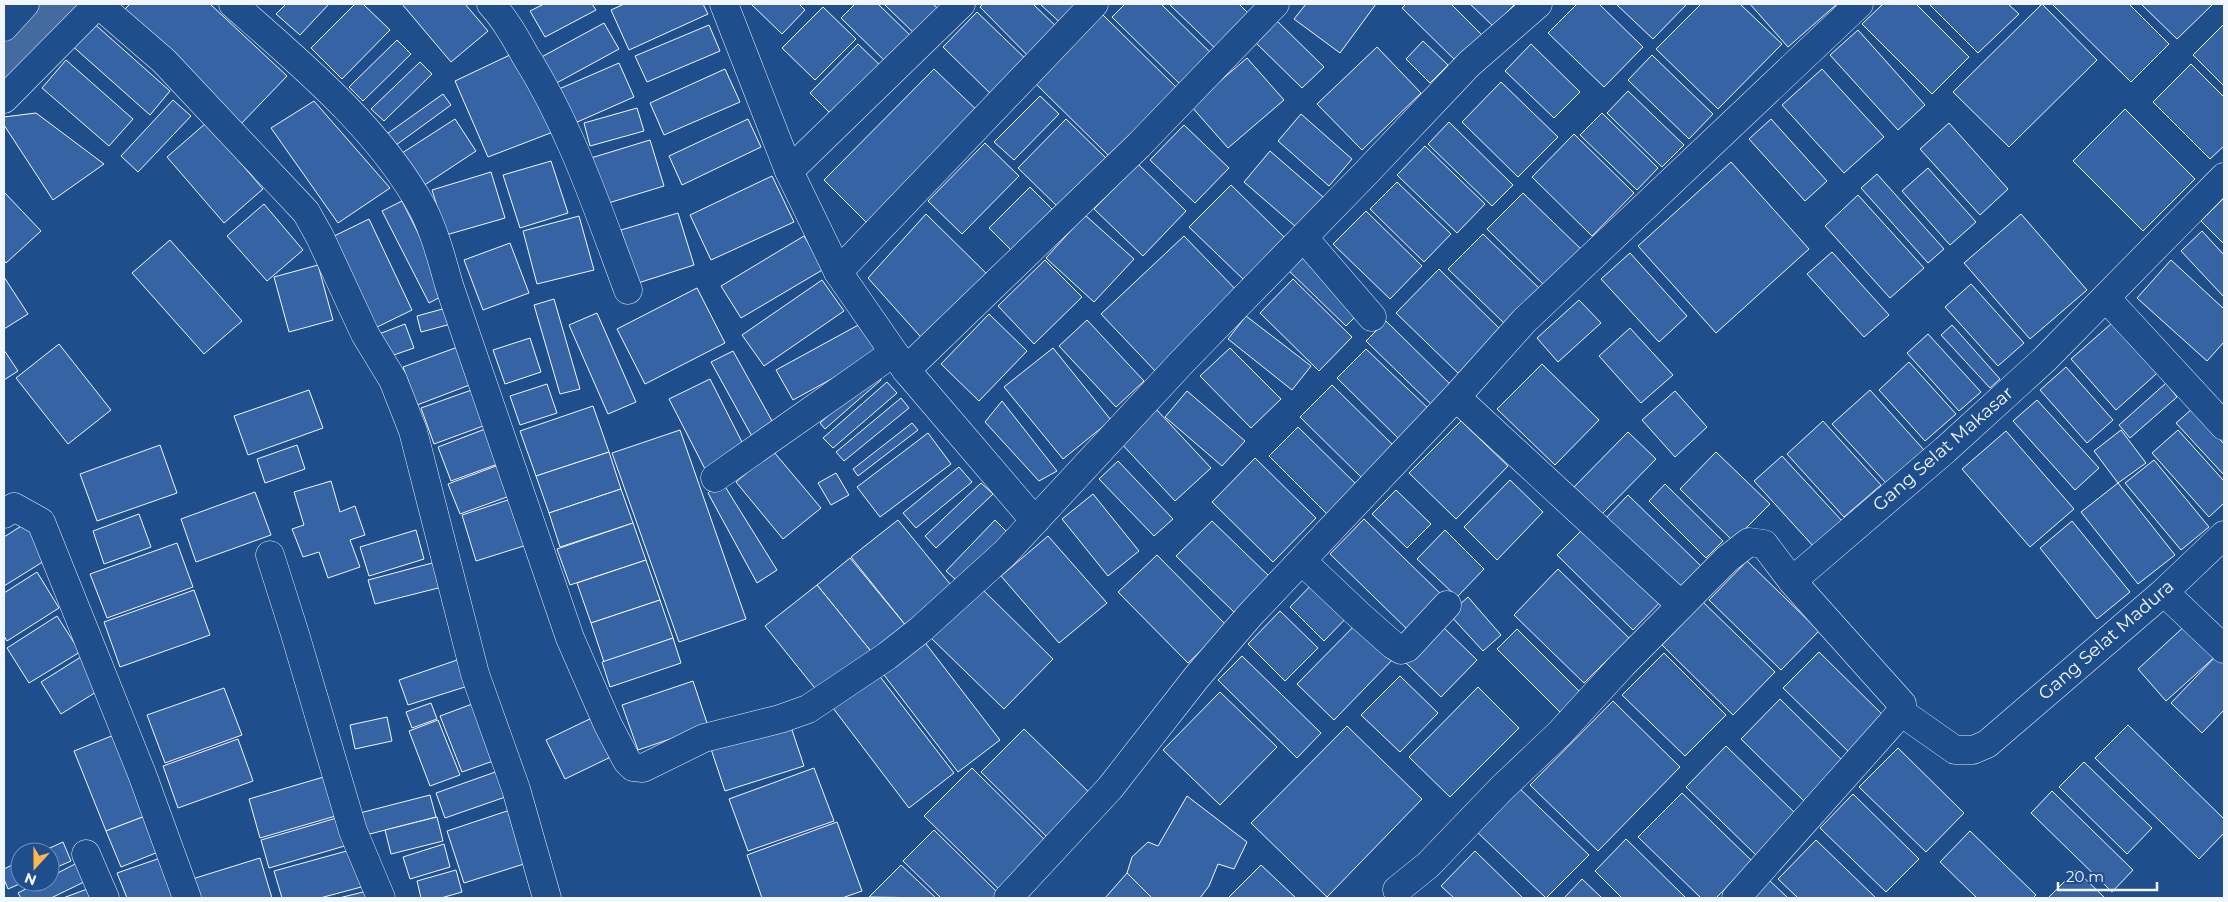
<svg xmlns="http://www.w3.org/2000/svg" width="2228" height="902" font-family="Montserrat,sans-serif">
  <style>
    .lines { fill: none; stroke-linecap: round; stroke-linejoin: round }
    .canal { stroke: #446ba0; stroke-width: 35 }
    .building { fill: #3563a3; stroke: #f2f6ff }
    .minor-casing { stroke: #f2f6ff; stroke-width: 29 }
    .minor { stroke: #1f4e8c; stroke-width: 28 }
    .labels { text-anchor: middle; stroke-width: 4; stroke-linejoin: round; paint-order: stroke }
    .street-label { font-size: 18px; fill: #f2f6ff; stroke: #1f4e8c }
  </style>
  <rect width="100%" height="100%" fill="#1f4e8c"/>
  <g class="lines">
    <polyline class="canal" points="4,59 60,4"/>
  </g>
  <g class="building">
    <polygon points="130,4 210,4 287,76 238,127 119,15"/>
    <polygon points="286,4 329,4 300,35 276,14"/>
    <polygon points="355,4 363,4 390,30 342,79 311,48"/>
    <polygon points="402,4 465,4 488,31 451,62"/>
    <polygon points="544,4 592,4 596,10 545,37 530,11"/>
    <polygon points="624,4 703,4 708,14 629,50 611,10"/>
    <polygon points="751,4 799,4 805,10 782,34"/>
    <polygon points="855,4 878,4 915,40 890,66 841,18"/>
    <polygon points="884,4 933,4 943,13 918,37"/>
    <polygon points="983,4 1033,4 1064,34 1035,63 980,7"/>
    <polygon points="1040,4 1090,4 1066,28"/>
    <polygon points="1125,4 1161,4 1217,59 1186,90 1112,17"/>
    <polygon points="1169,4 1239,4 1254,19 1221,54"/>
    <polygon points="1306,4 1376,4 1340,53 1294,19"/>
    <polygon points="1406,4 1451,4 1484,37 1458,63 1402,8"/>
    <polygon points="1470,4 1515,4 1493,26"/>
    <polygon points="1577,4 1599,4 1643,47 1604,87 1548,33"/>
    <polygon points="1616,4 1687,4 1653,39"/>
    <polygon points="1701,4 1740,4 1782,44 1718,109 1656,49"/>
    <polygon points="1750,4 1837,4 1788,47"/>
    <polygon points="1883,4 1916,4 1969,57 1932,94 1862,24"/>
    <polygon points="1929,4 2008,4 2019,14 1978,53"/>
    <polygon points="2042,4 2097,60 2009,147 1953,92"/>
    <polygon points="2052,4 2129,4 2169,44 2131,82"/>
    <polygon points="2141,4 2213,4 2177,39"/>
    <polygon points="823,7 856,39 815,80 782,48"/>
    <polygon points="977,12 1033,66 998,101 943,47"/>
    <polygon points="1103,15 1182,93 1115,162 1035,83"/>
    <polygon points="90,20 170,91 150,115 69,43"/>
    <polygon points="1276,20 1324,67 1302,88 1255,42"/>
    <polygon points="604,23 619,49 551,86 536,60"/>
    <polygon points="2224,24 2224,86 2193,55"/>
    <polygon points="709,25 720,51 647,82 635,56"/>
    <polygon points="1858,30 1925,105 1898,130 1830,55"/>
    <polygon points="397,40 411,54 363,101 349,87"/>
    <polygon points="1423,41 1448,65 1430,83 1406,59"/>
    <polygon points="858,44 885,70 836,119 810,93"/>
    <polygon points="1531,44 1580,92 1554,118 1505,71"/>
    <polygon points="1377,47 1421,93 1362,150 1317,104"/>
    <polygon points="514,53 553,132 488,157 455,81"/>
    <polygon points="1652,55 1713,114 1689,139 1628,80"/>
    <polygon points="1247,58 1284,100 1228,148 1191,106"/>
    <polygon points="66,60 133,119 109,146 42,88"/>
    <polygon points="420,62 432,74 384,121 371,109"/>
    <polygon points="619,63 634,97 575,123 559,89"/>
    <polygon points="2191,64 2224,97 2224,146 2210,159 2153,102"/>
    <polygon points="725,69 740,102 664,135 650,103"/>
    <polygon points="934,69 985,118 874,230 824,180"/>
    <polygon points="1822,69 1884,137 1844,173 1782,105"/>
    <polygon points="1501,82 1558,137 1518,177 1462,122"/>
    <polygon points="1628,91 1684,145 1662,167 1607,113"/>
    <polygon points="443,94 451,105 392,148 384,136"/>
    <polygon points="1040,96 1059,114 1014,160 994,142"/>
    <polygon points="173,100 191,116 138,172 121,156"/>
    <polygon points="314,101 390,188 338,223 271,128"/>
    <polygon points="637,108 644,131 590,146 584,123"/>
    <polygon points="2125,109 2195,179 2143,231 2073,161"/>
    <polygon points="36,113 104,164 53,200 4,125 4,117"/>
    <polygon points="1602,113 1658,168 1637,190 1580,135"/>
    <polygon points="1301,114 1352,159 1329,186 1278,141"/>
    <polygon points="455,119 476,151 420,188 399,155"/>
    <polygon points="748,119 761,147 682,185 669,156"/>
    <polygon points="1066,119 1109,161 1061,210 1018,168"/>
    <polygon points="1771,119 1827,181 1805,201 1749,139"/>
    <polygon points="1449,122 1513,185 1492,206 1428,144"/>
    <polygon points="206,123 263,189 224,223 167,157"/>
    <polygon points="1949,123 2008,189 1980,215 1920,149"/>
    <polygon points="1184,125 1229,168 1195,203 1150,160"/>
    <polygon points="1574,134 1634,193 1592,236 1532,177"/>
    <polygon points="650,140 664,186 605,204 591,158"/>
    <polygon points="985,143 1019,176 962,234 928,201"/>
    <polygon points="1425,146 1485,204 1457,233 1397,175"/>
    <polygon points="1270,151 1323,197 1296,227 1244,182"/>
    <polygon points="551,161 568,213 520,228 503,175"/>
    <polygon points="1731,162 1809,249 1716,333 1638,246"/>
    <polygon points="1138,164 1186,211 1143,256 1094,209"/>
    <polygon points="1928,168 1976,222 1950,245 1902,191"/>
    <polygon points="491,172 505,218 446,235 432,190"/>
    <polygon points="1877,174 1944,249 1928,263 1861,188"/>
    <polygon points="772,176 794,222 711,260 690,215"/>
    <polygon points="1397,182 1451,234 1424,262 1370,209"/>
    <polygon points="1231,185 1286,239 1245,281 1189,227"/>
    <polygon points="1030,187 1056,213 1015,254 989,228"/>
    <polygon points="4,192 41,231 6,263 4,260"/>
    <polygon points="1523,193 1583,251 1547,288 1487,229"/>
    <polygon points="1858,195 1924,268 1890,298 1825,226"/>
    <polygon points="2224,198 2224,244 2201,221"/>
    <polygon points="402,201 448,293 429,303 382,211"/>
    <polygon points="264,204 303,250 267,281 227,236"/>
    <polygon points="1366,211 1422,266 1390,299 1333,244"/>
    <polygon points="678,213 694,265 638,283 621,230"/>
    <polygon points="926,214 992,279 927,344 868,278"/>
    <polygon points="2021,214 2087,290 2030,339 1964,263"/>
    <polygon points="1085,215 1134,259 1094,302 1046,258"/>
    <polygon points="579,216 594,270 537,284 523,231"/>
    <polygon points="369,219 412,310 367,332 324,241"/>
    <polygon points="2202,231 2224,255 2224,297 2181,251"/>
    <polygon points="1483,234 1540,289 1505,324 1448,269"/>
    <polygon points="804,236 824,269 741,318 721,286"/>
    <polygon points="1184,236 1241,295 1158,374 1101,314"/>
    <polygon points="170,240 242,321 204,354 132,273"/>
    <polygon points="510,243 529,293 483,310 464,260"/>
    <polygon points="1302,251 1362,310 1346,326 1286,268"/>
    <polygon points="1832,252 1889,315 1864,337 1807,274"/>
    <polygon points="1630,253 1687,316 1659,342 1601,279"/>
    <polygon points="1045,260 1082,297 1034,344 998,306"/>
    <polygon points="2171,260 2224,309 2224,342 2207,361 2137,298"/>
    <polygon points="318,265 333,320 289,332 274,277"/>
    <polygon points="1439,269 1502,331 1459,374 1396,313"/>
    <polygon points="4,277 28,314 4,329"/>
    <polygon points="1293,279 1352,337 1319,371 1260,313"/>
    <polygon points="822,280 844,311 764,366 742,335"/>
    <polygon points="1971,284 2024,343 1998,366 1945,307"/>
    <polygon points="697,288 725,343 645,384 617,329"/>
    <polygon points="554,299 580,389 560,394 534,305"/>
    <polygon points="1579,300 1601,323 1558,362 1537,338"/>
    <polygon points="446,308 451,324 421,332 417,316"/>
    <polygon points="597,313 636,402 608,414 569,325"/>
    <polygon points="989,314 1027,351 979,401 941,364"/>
    <polygon points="1246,316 1311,366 1292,390 1228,339"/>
    <polygon points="2120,316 2165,366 2116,410 2071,359"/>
    <polygon points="1087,320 1144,381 1116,407 1059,346"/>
    <polygon points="1386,321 1456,390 1437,410 1366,341"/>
    <polygon points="862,323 879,353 793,400 776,370"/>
    <polygon points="405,324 414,348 388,357 379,334"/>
    <polygon points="1952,325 2000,379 1990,388 1941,335"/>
    <polygon points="1630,328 1673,375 1641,403 1599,356"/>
    <polygon points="1928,334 1981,392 1959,411 1907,353"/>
    <polygon points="530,338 541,372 505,384 493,350"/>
    <polygon points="59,344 111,410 68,444 16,378"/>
    <polygon points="466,344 480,381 417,405 403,367"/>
    <polygon points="1053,348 1111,420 1063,459 1004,387"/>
    <polygon points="1230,348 1281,399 1251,428 1200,376"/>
    <polygon points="1366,349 1431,411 1401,441 1337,378"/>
    <polygon points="4,350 18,371 4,380"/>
    <polygon points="733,351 776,428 754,440 711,362"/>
    <polygon points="1909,362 1956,414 1925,441 1879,390"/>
    <polygon points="1542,364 1599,420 1555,465 1497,409"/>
    <polygon points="2066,367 2113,420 2087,443 2040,390"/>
    <polygon points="876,373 881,380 825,429 820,423"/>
    <polygon points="710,379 745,448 705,469 669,399"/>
    <polygon points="887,382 897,393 833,448 823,438"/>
    <polygon points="2166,383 2177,397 2130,438 2119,425"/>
    <polygon points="547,384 557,413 520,425 510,396"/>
    <polygon points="1332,385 1395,447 1363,479 1300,417"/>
    <polygon points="480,387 494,422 434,444 421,408"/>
    <polygon points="309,390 323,428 248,455 234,416"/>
    <polygon points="1870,390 1924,450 1886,483 1832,424"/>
    <polygon points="1187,391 1245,441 1222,466 1165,417"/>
    <polygon points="1675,391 1707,427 1675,457 1642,420"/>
    <polygon points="901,398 909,408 844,461 836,452"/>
    <polygon points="2037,400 2099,468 2075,490 2013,421"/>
    <polygon points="1002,401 1057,471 1039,481 985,422"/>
    <polygon points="593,406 609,452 536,476 520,431"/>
    <polygon points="1155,408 1211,468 1175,501 1119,441"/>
    <polygon points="2192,409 2224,444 2224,475 2176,423"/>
    <polygon points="1461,421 1508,466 1456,519 1409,473"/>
    <polygon points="1823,421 1881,485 1844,517 1787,454"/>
    <polygon points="912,423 918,430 858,476 853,469"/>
    <polygon points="493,426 506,461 451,481 438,447"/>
    <polygon points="1298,427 1358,486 1329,516 1269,456"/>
    <polygon points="680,430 746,619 679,642 612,453"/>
    <polygon points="2121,430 2146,463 2118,483 2094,451"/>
    <polygon points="2178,430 2224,481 2224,503 2209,517 2152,453"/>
    <polygon points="2006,431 2074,509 2030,547 1962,469"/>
    <polygon points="1628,432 1656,459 1602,514 1574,487"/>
    <polygon points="928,433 951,464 880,517 857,487"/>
    <polygon points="160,445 177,493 97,521 80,474"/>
    <polygon points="297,445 305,469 265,483 257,459"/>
    <polygon points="773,451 821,508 783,539 736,482"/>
    <polygon points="609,452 621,489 549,513 536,476"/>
    <polygon points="1716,452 1770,504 1733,541 1680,489"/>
    <polygon points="1782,456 1843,522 1814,547 1754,481"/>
    <polygon points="1255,458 1316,518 1273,562 1212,502"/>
    <polygon points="2154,460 2209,527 2181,550 2125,483"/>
    <polygon points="1118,461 1173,519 1154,536 1099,479"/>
    <polygon points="504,463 515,494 460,514 448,484"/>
    <polygon points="959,467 972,482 916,528 903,513"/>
    <polygon points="836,473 849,495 831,505 818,483"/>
    <polygon points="721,480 777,570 757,583 708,493"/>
    <polygon points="1510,480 1543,512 1497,560 1464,527"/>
    <polygon points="331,481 340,512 355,506 365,535 350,540 360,567 328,578 319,552 303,557 292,529 304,525 294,492"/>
    <polygon points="981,483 993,494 936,548 925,536"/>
    <polygon points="2118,483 2175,555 2138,584 2081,512"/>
    <polygon points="1665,484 1723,541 1706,558 1649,501"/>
    <polygon points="621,489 633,523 560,547 549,513"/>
    <polygon points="1396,490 1431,524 1407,548 1372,514"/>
    <polygon points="255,492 271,535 196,562 181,519"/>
    <polygon points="1093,494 1139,551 1108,576 1062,519"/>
    <polygon points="1628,495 1701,566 1677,590 1604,520"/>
    <polygon points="514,498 530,544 476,561 462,515"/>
    <polygon points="139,514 151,547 104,564 93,531"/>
    <polygon points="1364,519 1446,599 1412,634 1330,554"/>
    <polygon points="898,520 955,590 907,627 851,557"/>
    <polygon points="995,520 1011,536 963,586 946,571"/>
    <polygon points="1212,521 1270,577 1235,613 1176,556"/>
    <polygon points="2072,521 2130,592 2097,619 2040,548"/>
    <polygon points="1590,522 1666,596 1633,630 1557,555"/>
    <polygon points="26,523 49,558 4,586 4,537"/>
    <polygon points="633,523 646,560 570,585 557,549"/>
    <polygon points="416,530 424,559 369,576 360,547"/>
    <polygon points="1445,530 1484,569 1457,597 1417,559"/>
    <polygon points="1048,536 1107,603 1059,643 1001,576"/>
    <polygon points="177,543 193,587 107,618 90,574"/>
    <polygon points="1157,555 1227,626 1188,663 1118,592"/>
    <polygon points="850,558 907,627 874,655 817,585"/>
    <polygon points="646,560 660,600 591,623 577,583"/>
    <polygon points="1747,561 1819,631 1781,670 1709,600"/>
    <polygon points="436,562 442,587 375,604 368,580"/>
    <polygon points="1558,569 1629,638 1584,683 1514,615"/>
    <polygon points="37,572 59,608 7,641 4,636 4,593"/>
    <polygon points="1318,578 1352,612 1324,641 1290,607"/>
    <polygon points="817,585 874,655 822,697 765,626"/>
    <polygon points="979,586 1053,659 1004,709 929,636"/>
    <polygon points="194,590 210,635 120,667 104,622"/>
    <polygon points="1468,597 1501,635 1483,651 1449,614"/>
    <polygon points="660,600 673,638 604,662 591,623"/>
    <polygon points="1703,602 1775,672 1733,715 1662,645"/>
    <polygon points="1280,611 1318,648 1285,681 1248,644"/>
    <polygon points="57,616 80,652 29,683 7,648"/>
    <polygon points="1362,618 1398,654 1334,720 1297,684"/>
    <polygon points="2188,623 2217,655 2166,701 2138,669"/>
    <polygon points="1442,626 1477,660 1441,697 1406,663"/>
    <polygon points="1517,629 1580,692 1560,712 1497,649"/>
    <polygon points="673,638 681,663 610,687 602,662"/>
    <polygon points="923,640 1000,740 958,772 881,671"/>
    <polygon points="1819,652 1886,718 1851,754 1783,688"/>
    <polygon points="1664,653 1726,715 1685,756 1622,695"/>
    <polygon points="84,655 104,687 61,714 41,682"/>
    <polygon points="2217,655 2224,662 2224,710 2202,733 2171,703"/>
    <polygon points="1242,656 1321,733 1297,758 1218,680"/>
    <polygon points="460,659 468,686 408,705 399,680"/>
    <polygon points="878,674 954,773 909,808 833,708"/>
    <polygon points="1400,676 1438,713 1400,752 1361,715"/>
    <polygon points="693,681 708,726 638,750 622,705"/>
    <polygon points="1478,687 1519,728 1450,797 1409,757"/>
    <polygon points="224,688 242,735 165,763 147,715"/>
    <polygon points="1220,692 1277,747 1220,805 1163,750"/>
    <polygon points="1780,699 1844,762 1805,802 1741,739"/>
    <polygon points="1613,701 1680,767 1598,851 1530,785"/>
    <polygon points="431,703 437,719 412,728 406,712"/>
    <polygon points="475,703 496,760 462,772 440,716"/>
    <polygon points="598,715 617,754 565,779 546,740"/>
    <polygon points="387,717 392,741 355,749 350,725"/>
    <polygon points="438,720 460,775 430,786 409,731"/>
    <polygon points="789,721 804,766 725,791 710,746"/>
    <polygon points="2128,725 2224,819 2224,833 2199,859 2095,758"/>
    <polygon points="1347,726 1422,799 1327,897 1251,823"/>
    <polygon points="1024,729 1097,800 1054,844 981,772"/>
    <polygon points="119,733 153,813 106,831 74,751"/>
    <polygon points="238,739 253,781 178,808 163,766"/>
    <polygon points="1726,746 1796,814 1756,855 1686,787"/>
    <polygon points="1898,748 1964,813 1926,852 1859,787"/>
    <polygon points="2084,762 2152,828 2127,854 2059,787"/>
    <polygon points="814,768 834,821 748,851 729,799"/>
    <polygon points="972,768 1052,847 1005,895 924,816"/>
    <polygon points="501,770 511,795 445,818 436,793"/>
    <polygon points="327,776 339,815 260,838 249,799"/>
    <polygon points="1518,787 1589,855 1546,898 1476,831"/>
    <polygon points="2052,791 2133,870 2112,892 2031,813"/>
    <polygon points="1682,793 1752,861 1716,898 1701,898 1638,837"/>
    <polygon points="1853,794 1919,859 1886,892 1820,828"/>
    <polygon points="430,795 436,817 362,836 356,814"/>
    <polygon points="1187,796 1247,842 1234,869 1218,864 1209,886 1200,898 1152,898 1127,873 1132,857 1148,842 1158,846"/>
    <polygon points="510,810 527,863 464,883 447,831"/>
    <polygon points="153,813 168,848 121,867 106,831"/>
    <polygon points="340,817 348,845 269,868 261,840"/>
    <polygon points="437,817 443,841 391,854 385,830"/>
    <polygon points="837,822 862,891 842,898 762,898 747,855"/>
    <polygon points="934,830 1003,898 941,898 903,861"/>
    <polygon points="1970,831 2036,895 2033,898 1977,898 1940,862"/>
    <polygon points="1626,839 1686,898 1622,898 1595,871"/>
    <polygon points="1816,840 1876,898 1798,898 1778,879"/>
    <polygon points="63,842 71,861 50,870 50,852 41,852"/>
    <polygon points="444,844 450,867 410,879 403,857"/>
    <polygon points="354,849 365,886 320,898 282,898 274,871"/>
    <polygon points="1475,851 1523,898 1454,898 1441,886"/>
    <polygon points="169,855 176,898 127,898 117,873"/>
    <polygon points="260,858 272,898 195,898 189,880"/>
    <polygon points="20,861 20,882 24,882 8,889 4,879 4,869"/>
    <polygon points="77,863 86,881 51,898 21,898 18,893 39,882 50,882 50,877"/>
    <polygon points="901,865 936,898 869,897"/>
    <polygon points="1261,865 1296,898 1228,898"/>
    <polygon points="456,870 462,892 441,898 421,898 417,881"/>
    <polygon points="2076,870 2105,898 2048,898"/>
    <polygon points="1127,873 1152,898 1105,898"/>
    <polygon points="1582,879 1602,898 1564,898"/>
    <polygon points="1769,880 1788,898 1751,898"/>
    <polygon points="90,888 94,898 63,898"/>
    <polygon points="371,890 373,898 339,898"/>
  </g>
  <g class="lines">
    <g class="minor-casing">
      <g id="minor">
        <polyline points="98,4 164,61 306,212 320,237 365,334 393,380 413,431 475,674 516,789 547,898"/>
        <path d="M233 4C300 63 380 129 423 209 435 233 442 260 449 285L570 638 608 725 627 761 633 767 643 768 704 738 780 719 808 709 887 656 920 630 1005 553 1182 362 1365 174 1469 64 1538 4"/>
        <path d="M491 4C505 19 515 37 525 55 571 128 598 210 628 290"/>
        <polyline points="724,4 789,171 838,272 906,370 1035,521"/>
        <polyline points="4,27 25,4"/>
        <polyline points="4,99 98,4"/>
        <polyline points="789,171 961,4"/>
        <polyline points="1304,238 1372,317"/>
        <polyline points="838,272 1094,4"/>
        <polyline points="2106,298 2224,426"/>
        <polyline points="906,370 1139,145 1275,4"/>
        <polyline points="1456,397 1681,605"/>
        <polyline points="715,478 893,353"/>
        <polyline points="4,514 14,507 41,522 142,774 187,898"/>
        <polyline points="270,555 295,634 353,831 381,898"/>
        <polyline points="1302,561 1358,614 1393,645 1401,650 1407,648 1447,605"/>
        <polyline points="1792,581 1945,450 2045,359 2224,177"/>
        <polyline points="2164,592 2224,649"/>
        <polyline points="1901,712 1955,750 1973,750 1987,744 2164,592 2224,535"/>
        <polyline points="86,854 105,898"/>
        <polyline points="1397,890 1428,865 1502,788 1560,733 1622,665 1727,559 1749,542 1764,544 1792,581 1902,704 1901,712 1890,725 1736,898"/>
        <polyline points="1008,898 1110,788 1196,678 1250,615 1456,397 1524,321 1859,4"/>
      </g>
    </g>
    <use href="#minor" class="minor"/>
  </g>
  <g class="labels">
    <g class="street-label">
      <text transform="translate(1943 449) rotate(-41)" y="6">Gang Selat Makasar</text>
      <text transform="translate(2106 640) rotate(-41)" y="6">Gang Selat Madura</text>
    </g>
  </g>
  <rect width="2228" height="902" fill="none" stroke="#f2f6ff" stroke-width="10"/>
  <g transform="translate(35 867) rotate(201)"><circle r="24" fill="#1f4e8c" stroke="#7391ba"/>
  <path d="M0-4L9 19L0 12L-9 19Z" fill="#ffb74d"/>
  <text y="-8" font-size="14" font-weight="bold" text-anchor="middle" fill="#f2f6ff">N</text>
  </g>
  <path d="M2058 882v8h99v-8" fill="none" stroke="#f2f6ff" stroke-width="2.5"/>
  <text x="2066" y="882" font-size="15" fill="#f2f6ff" stroke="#1f4e8c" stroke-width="4" paint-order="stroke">20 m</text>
</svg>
